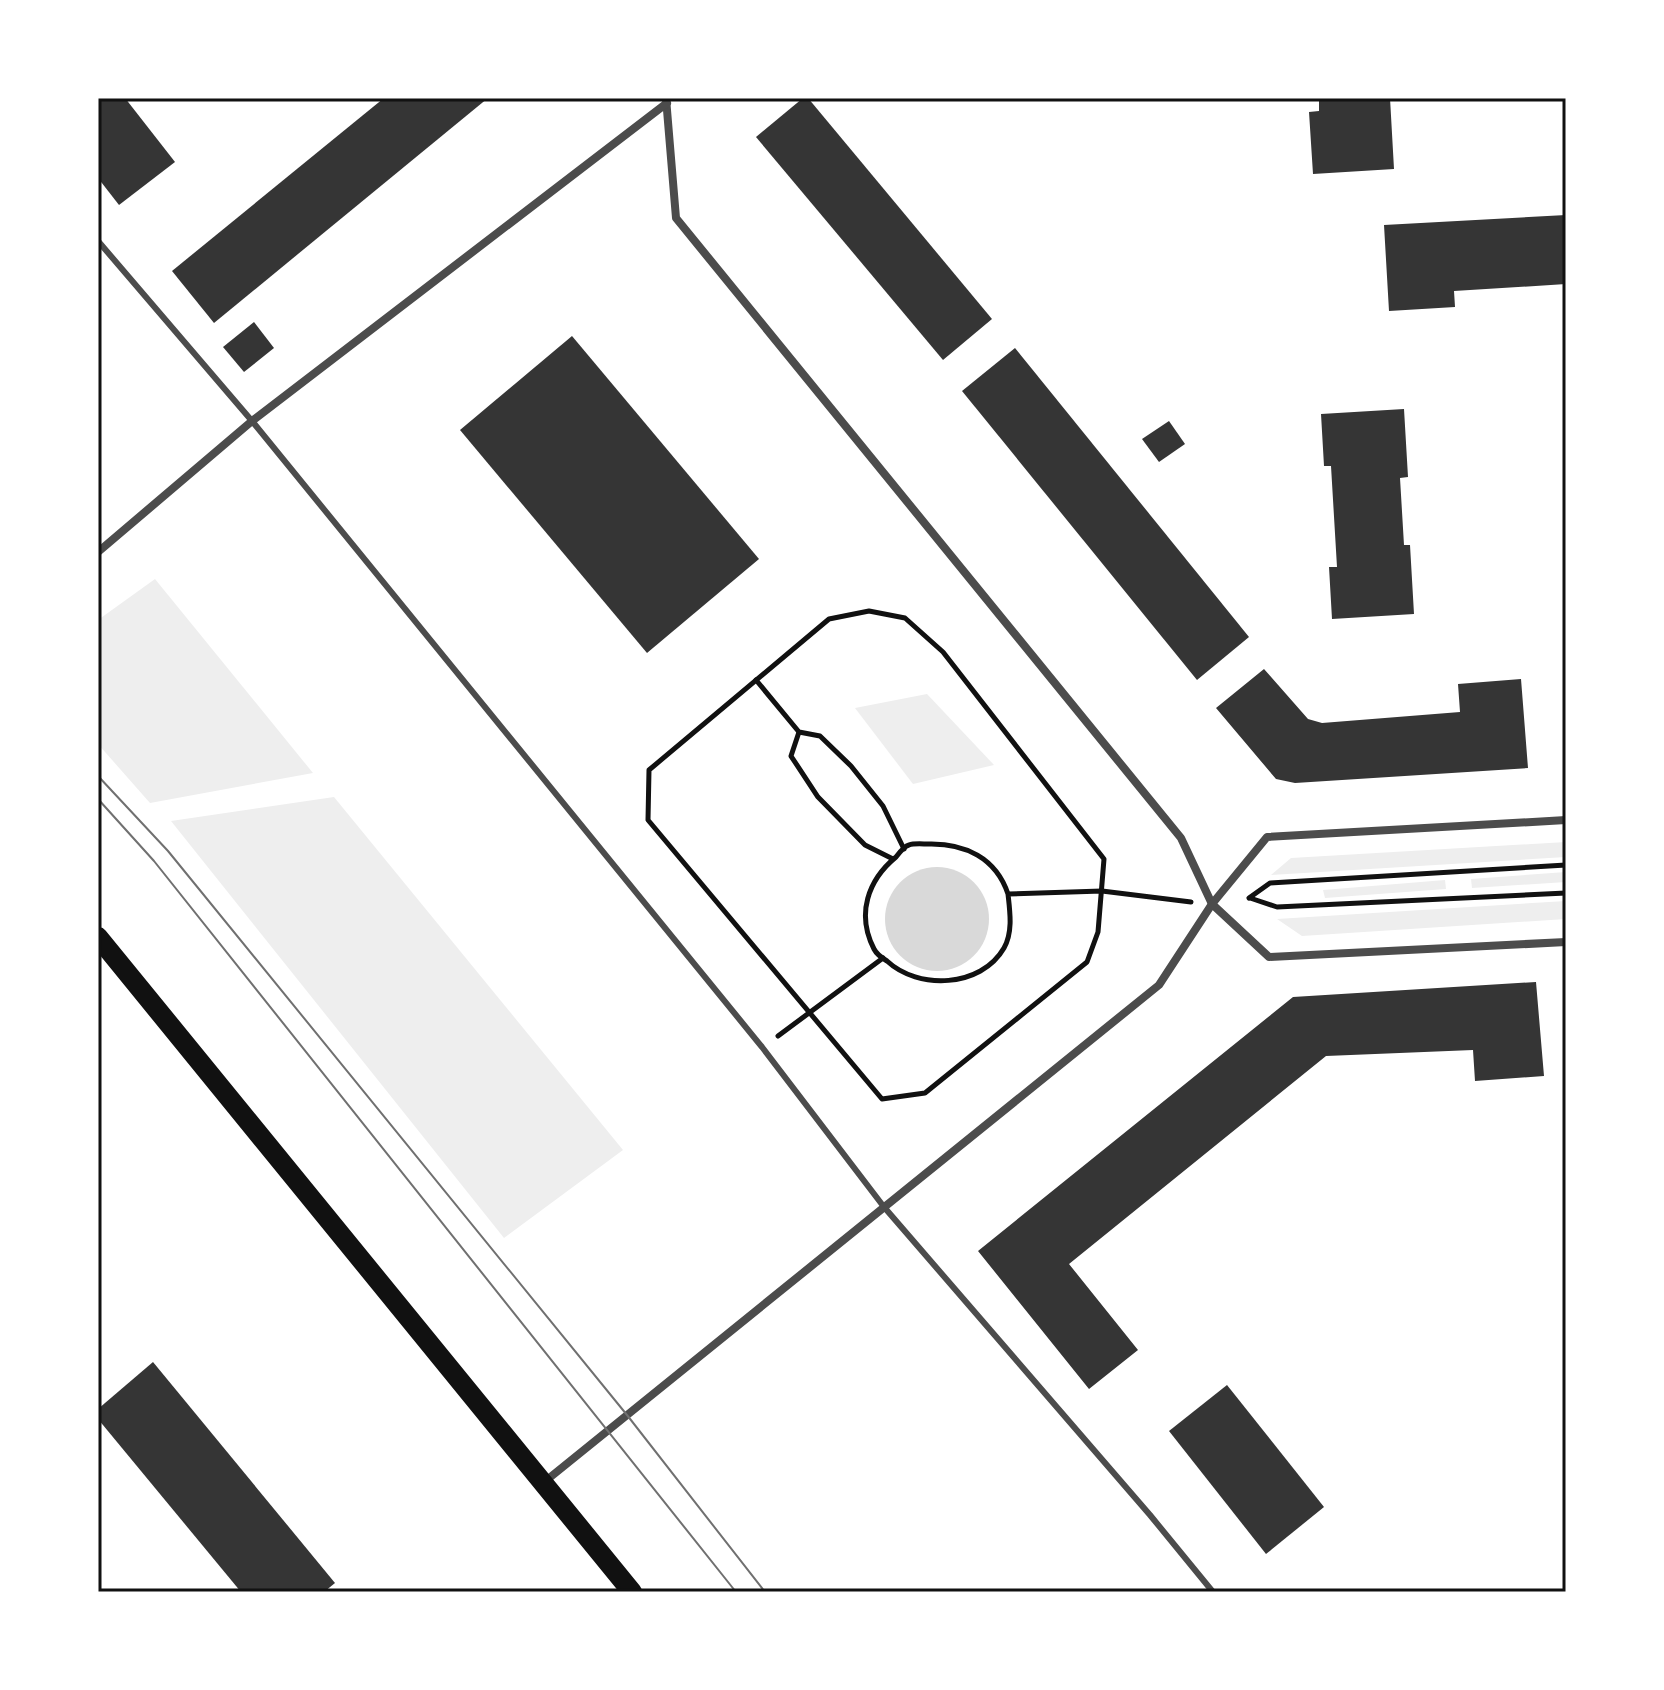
<svg xmlns="http://www.w3.org/2000/svg" width="1664" height="1690" font-family="'Crimson Pro',serif">
  <style>
    .green { fill: #eee }
    .water { fill: #d9d9d9 }
    .building { fill: #353535 }
    .lines { fill: none; stroke-linecap: round; stroke-linejoin: round }
    .path { stroke: #111; stroke-width: 5 }
    .service { stroke: #4c4c4c; stroke-width: 6 }
    .minor { stroke: #4c4c4c; stroke-width: 8 }
    .primary { stroke: #111; stroke-width: 20 }
    .tram { stroke: #707070; stroke-width: 2 }
    .neatline { fill: none; stroke: #111; stroke-width: 3 }
  </style>
  <rect width="100%" height="100%" fill="#fff"/>
  <g class="green">
    <polygon points="155,579 313,773 150,803 98,744 98,620"/>
    <polygon points="927,694 994,765 913,784 855,708"/>
    <polygon points="334,797 623,1150 504,1238 171,821"/>
    <polygon points="1566,842 1566,857 1271,875 1291,858"/>
    <polygon points="1566,872 1566,882 1472,888 1471,879"/>
    <polygon points="1445,880 1446,889 1325,898 1323,890"/>
    <polygon points="1566,901 1566,919 1302,936 1277,919"/>
  </g>
  <circle class="water" cx="937" cy="919" r="52"/>
  <g class="building">
    <polygon points="98,98 125,98 175,162 119,205 98,178"/>
    <polygon points="384,98 488,98 214,323 172,271"/>
    <polygon points="803,98 808,98 992,319 943,360 756,137"/>
    <polygon points="1319,98 1390,98 1394,169 1313,174 1309,112 1319,111"/>
    <polygon points="1566,215 1566,284 1454,291 1455,307 1389,311 1384,225"/>
    <polygon points="254,322 274,348 244,372 223,347"/>
    <polygon points="572,336 759,559 647,653 460,430"/>
    <polygon points="1015,348 1249,637 1197,680 962,391"/>
    <polygon points="1404,409 1408,477 1400,478 1404,545 1410,545 1414,614 1332,619 1329,567 1337,567 1331,466 1324,466 1321,414"/>
    <polygon points="1169,421 1185,444 1159,462 1142,439"/>
    <polygon points="1264,669 1308,719 1322,723 1460,712 1458,684 1521,679 1528,768 1295,783 1276,779 1216,708"/>
    <polygon points="1536,982 1544,1076 1475,1081 1473,1050 1326,1056 1069,1264 1138,1350 1089,1389 978,1251 1293,997"/>
    <polygon points="153,1362 335,1583 324,1592 241,1592 98,1419 98,1409"/>
    <polygon points="1227,1385 1324,1507 1266,1554 1169,1431"/>
  </g>
  <g class="lines">
    <g class="path">
      <polygon points="869,611 905,618 943,652 1104,859 1098,932 1087,962 925,1093 882,1099 648,820 649,770 829,619"/>
      <polyline points="756,680 799,732 820,736 851,766 883,806 904,849"/>
      <polyline points="799,732 791,756 818,797 865,845 893,859"/>
      <path d="M1008 894C996 858 965 843 928 844 923 844 914 843 909 845 905 846 899 853 896 857 868 880 856 914 874 949 876 953 882 958 887 961 918 990 981 988 1004 948 1013 932 1010 912 1008 894L1102 891 1191 902"/>
      <polyline points="1249,898 1270,883 1566,865"/>
      <polyline points="1250,898 1277,907 1566,893"/>
      <polyline points="778,1036 883,958"/>
    </g>
    <polyline class="service" points="98,241 252,421 762,1047 884,1207 1150,1515 1213,1592"/>
    <g class="minor">
      <polyline points="666,98 676,218 1181,838 1212,904 1269,957 1566,942"/>
      <polyline points="98,552 252,421 667,103"/>
      <polyline points="543,1483 1159,985 1212,904 1267,837 1566,820"/>
    </g>
    <polyline class="primary" points="98,937 632,1592"/>
    <g class="tram">
      <polyline points="98,776 168,851 627,1415 765,1592"/>
      <polyline points="98,799 154,861 736,1592"/>
    </g>
  </g>
  <rect width="1664" height="1690" fill="none" stroke="#ffffff" stroke-width="200"/>
  <rect x="100" y="100" width="1464" height="1490" class="neatline"/>
</svg>
